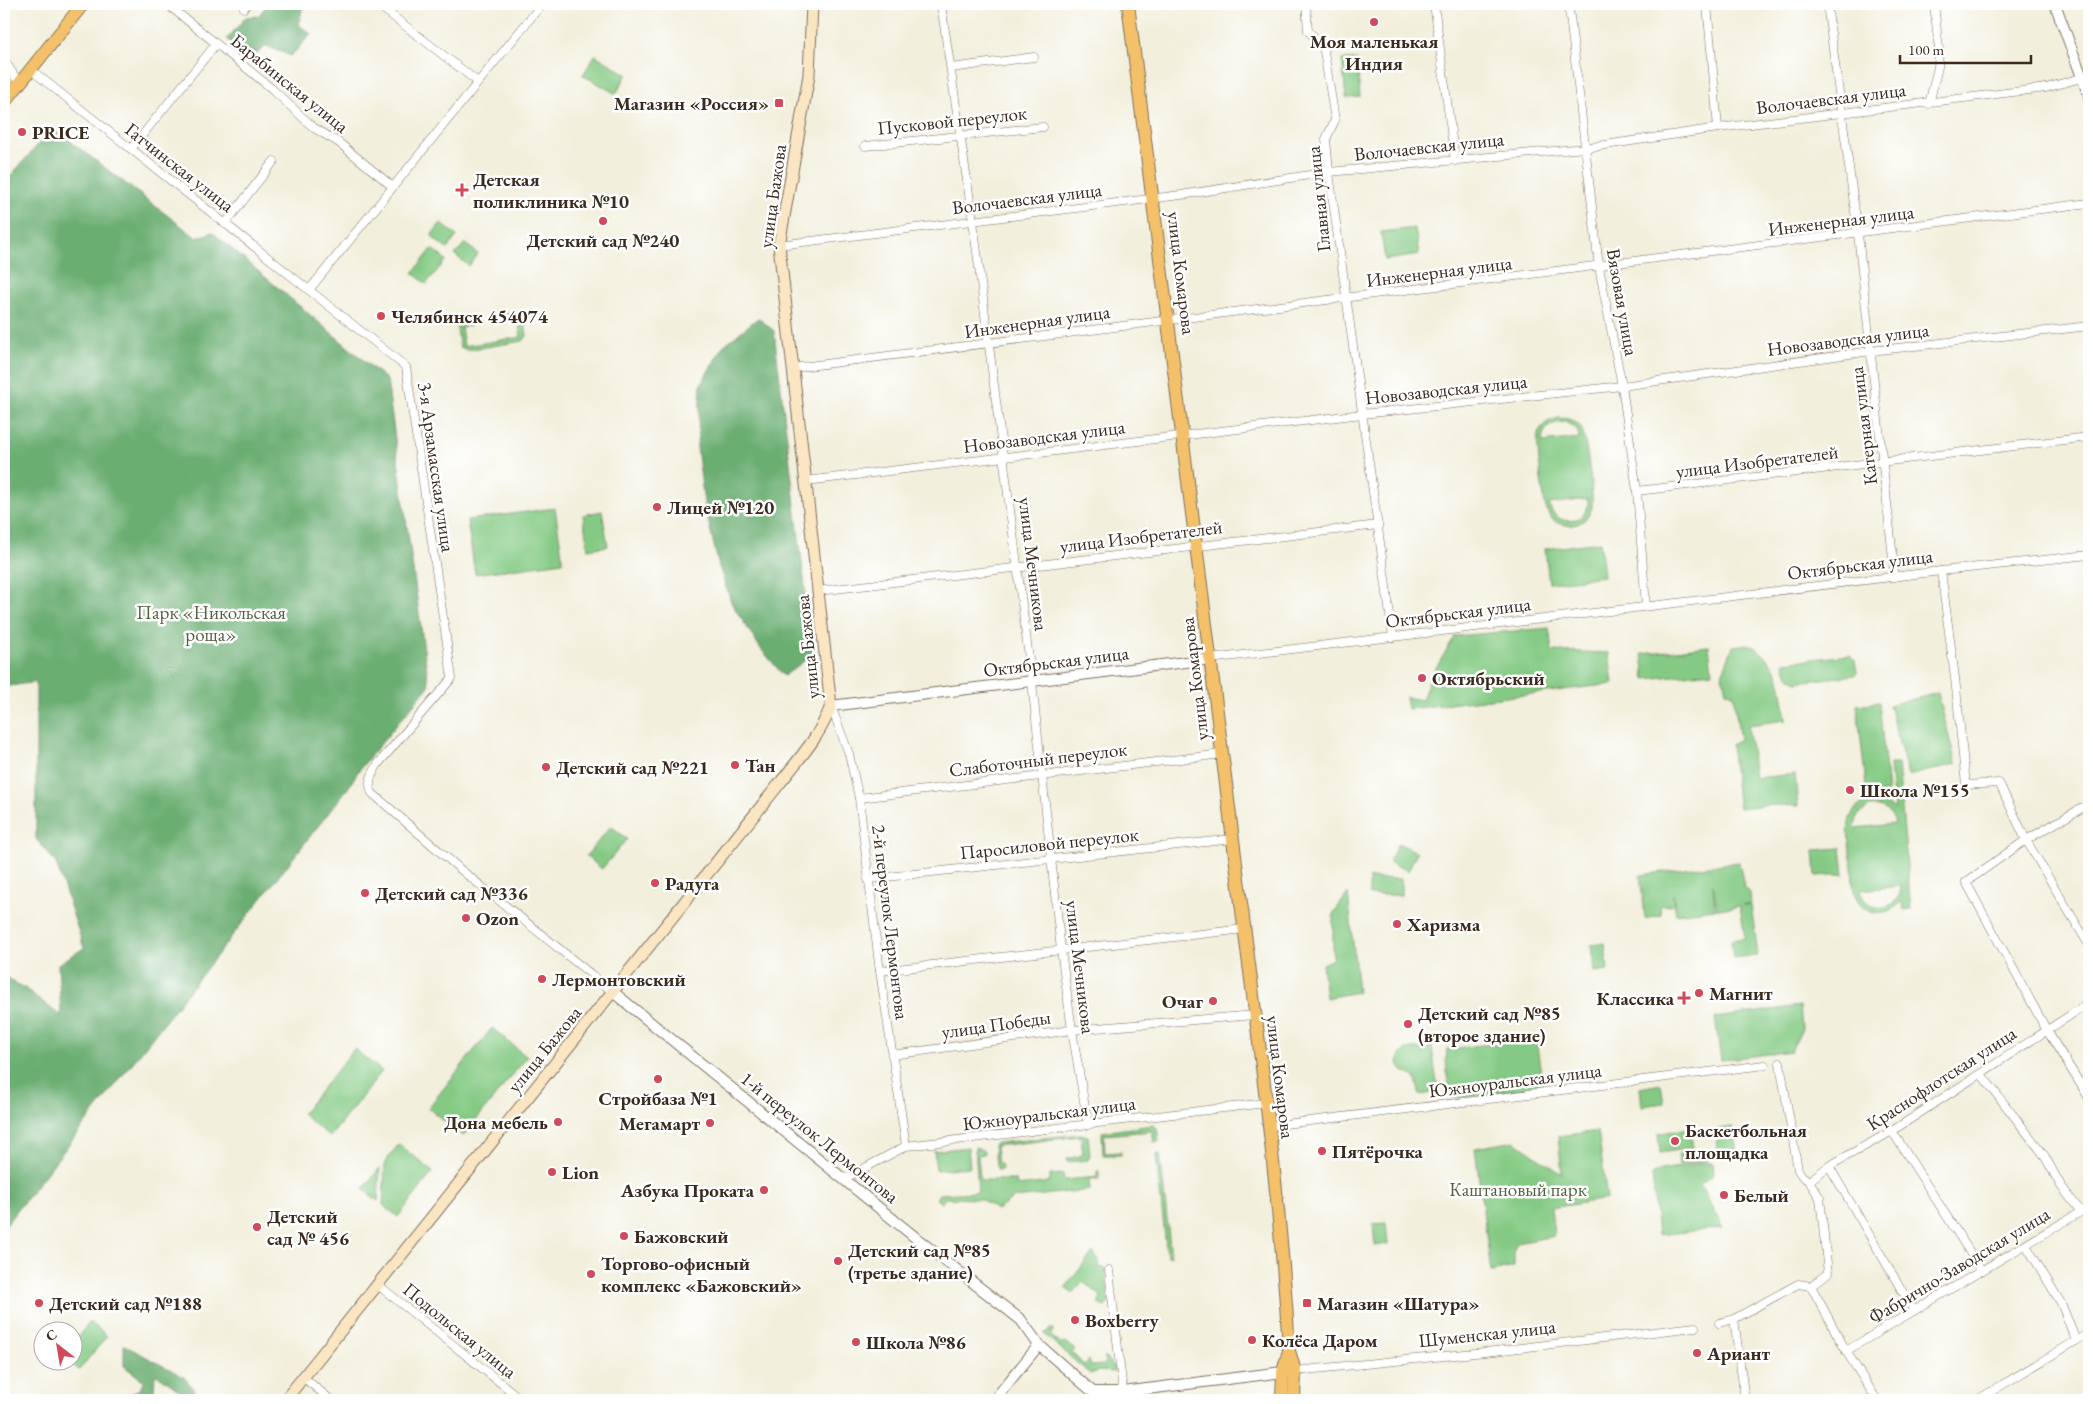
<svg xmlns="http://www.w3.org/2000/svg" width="2093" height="1404" font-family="'EB Garamond',serif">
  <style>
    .green { fill: #84ca84; stroke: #607a51; fill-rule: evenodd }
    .forest { fill: #6bae72; stroke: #536c48 }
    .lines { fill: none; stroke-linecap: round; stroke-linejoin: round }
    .minor-casing { stroke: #7b6f60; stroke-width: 9 }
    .tertiary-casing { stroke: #7b6f60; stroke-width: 12 }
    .secondary-casing { stroke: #7b6f60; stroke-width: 13 }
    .primary-casing { stroke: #7b6f60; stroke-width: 14 }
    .minor { stroke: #fff; stroke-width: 8 }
    .tertiary { stroke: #fff; stroke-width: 10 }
    .secondary { stroke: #fbe6c3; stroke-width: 11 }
    .primary { stroke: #f4c16a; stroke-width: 12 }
    .poi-dot { fill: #d1495b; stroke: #fff; stroke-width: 2 }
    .labels { text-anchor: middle; stroke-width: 5; stroke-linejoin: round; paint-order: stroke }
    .poi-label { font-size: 19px; font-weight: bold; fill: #3b2a1e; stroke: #fff; text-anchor: start }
    .street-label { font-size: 19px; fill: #3b2a1e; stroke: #fff }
    .park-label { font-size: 19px; fill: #556242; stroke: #fff }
  </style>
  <rect width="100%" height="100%" fill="#fff"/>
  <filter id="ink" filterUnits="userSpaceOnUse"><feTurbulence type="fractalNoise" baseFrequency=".02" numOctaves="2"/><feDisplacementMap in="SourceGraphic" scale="10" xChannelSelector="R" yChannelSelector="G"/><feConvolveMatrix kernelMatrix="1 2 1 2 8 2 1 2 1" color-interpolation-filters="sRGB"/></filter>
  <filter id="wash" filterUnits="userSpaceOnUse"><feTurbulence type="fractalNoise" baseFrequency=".0096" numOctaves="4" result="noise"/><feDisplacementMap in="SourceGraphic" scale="20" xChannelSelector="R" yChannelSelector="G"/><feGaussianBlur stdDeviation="1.12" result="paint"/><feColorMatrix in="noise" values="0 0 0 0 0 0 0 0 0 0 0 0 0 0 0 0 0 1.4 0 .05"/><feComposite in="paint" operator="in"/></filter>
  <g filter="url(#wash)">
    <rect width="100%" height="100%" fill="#f2efdc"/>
    <g class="green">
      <polygon points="595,55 627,74 616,94 583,75"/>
      <polygon points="1342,60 1357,60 1360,97 1346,98"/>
      <polygon points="441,223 457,236 447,249 433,238 432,234"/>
      <polygon points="1415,228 1419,255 1385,260 1381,232"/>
      <polygon points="465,243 478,254 469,266 455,255"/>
      <polygon points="432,249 446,260 426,284 413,273"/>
      <polygon points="517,312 524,317 527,336 523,341 467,350 460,347 456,324 458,322 470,319 471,325 461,327 464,346 521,337 518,318 506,320 505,314"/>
      <path d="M1558 418C1567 418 1576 420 1581 428 1586 436 1594 498 1592 507 1590 516 1583 523 1574 525 1564 527 1553 523 1548 513 1543 505 1536 443 1538 434 1541 425 1549 420 1558 418ZM1565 422 1576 428 1580 438 1542 442C1542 429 1551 422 1565 422ZM1588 499C1589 525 1555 529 1549 504Z"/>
      <polygon points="555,508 563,562 475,574 467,520"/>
      <polygon points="602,511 608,546 588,549 583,515"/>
      <polygon points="1600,542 1604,576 1549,583 1545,549"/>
      <polygon points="1549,628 1552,651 1609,653 1613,684 1408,709 1406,697 1422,700 1430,678 1455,636"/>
      <path d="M1749 644C1782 664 1781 685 1786 720L1748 725 1755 778 1795 774 1798 806 1769 805 1739 808 1731 745 1740 740 1733 694 1726 691 1722 675 1733 646Z"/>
      <polygon points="1709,646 1712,672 1645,679 1642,654"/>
      <path d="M1850 655 1855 660 1857 673 1855 675 1797 682C1790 679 1784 670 1784 662Z"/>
      <polygon points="1938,693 1956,764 1908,776 1889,705"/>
      <polygon points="1879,702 1888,792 1867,795 1857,705"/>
      <path d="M1890 764H1898L1911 909 1904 910 1902 901C1890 916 1867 918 1857 900 1852 890 1853 876 1852 865 1850 845 1840 812 1865 803 1876 799 1886 803 1894 809ZM1869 807C1882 805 1892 811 1895 824L1854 828 1858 815ZM1901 886C1901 912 1866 915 1860 890Z"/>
      <polygon points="611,826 627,839 602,869 586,856"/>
      <polygon points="1398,843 1417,852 1408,871 1389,862"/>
      <polygon points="1841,848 1844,874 1816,876 1814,850"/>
      <polygon points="1739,862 1744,886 1750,893 1751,904 1743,905 1751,905 1758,955 1733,958 1731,940 1745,938 1740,906 1717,909 1713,884 1715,909 1676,914 1673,894 1674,904 1660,906 1661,915 1645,919 1640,875"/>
      <polygon points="1369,878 1401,879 1401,895 1369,895"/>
      <polygon points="1348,893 1358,992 1326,998 1322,964 1333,959 1333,914"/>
      <polygon points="1605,943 1608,970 1594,972 1591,945"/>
      <polygon points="1800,1006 1802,1029 1791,1051 1721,1060 1715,1018"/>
      <polygon points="492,1028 527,1057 463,1136 428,1108"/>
      <path d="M1534 1039 1537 1046 1543 1088 1454 1098C1447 1085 1445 1064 1447 1049Z"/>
      <polygon points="1432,1047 1438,1092 1420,1095 1415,1077 1402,1071 1398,1063 1400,1055 1406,1050"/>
      <polygon points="354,1049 382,1071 330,1137 302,1114"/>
      <polygon points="1661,1084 1664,1103 1642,1106 1640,1088"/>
      <polygon points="1153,1125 1157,1128 1159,1141 1154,1142 1152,1131 1104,1135 1105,1153 1121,1152 1121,1155 1103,1155 1102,1132"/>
      <polygon points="1733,1127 1737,1153 1718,1156 1715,1130"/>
      <polygon points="1690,1129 1693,1148 1660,1153 1658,1133"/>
      <polygon points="1598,1131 1607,1199 1551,1208 1554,1236 1517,1243 1514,1250 1514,1267 1491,1272 1475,1148 1515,1141 1562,1174 1558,1136"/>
      <polygon points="1081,1134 1088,1136 1090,1156 1088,1160 1067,1162 1067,1159 1083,1155 1081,1136 996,1146 998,1163 1001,1164 1002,1169 998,1170 996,1166 994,1145 997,1143"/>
      <polygon points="399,1144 433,1172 398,1217 383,1205 385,1162"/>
      <polygon points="968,1147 970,1167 936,1170 934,1151"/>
      <polygon points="975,1147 984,1151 984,1154 978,1155 980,1180 1016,1180 1017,1186 1050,1182 1050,1175 1063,1174 1064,1180 1097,1177 1097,1171 1099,1171 1099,1179 1089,1179 1090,1190 1014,1198 997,1210 981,1199 945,1198 941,1203 936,1199 939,1194 978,1192"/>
      <polygon points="1705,1150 1706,1161 1679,1165 1678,1154"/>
      <polygon points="1160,1154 1171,1256 1167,1256 1156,1155"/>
      <polygon points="1712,1162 1713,1175 1700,1184 1723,1228 1658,1235 1652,1175 1660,1170"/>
      <polygon points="380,1168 378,1201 363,1189"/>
      <polygon points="1386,1223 1388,1244 1375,1246 1373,1224"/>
      <polygon points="1093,1252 1099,1261 1100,1268 1105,1268 1109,1303 1105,1307 1098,1304 1101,1296 1083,1282 1072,1293 1065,1288"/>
      <polygon points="90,1322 107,1336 79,1370 69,1362 72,1362 73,1342"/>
      <polygon points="1052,1328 1054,1330 1050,1335 1062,1345 1065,1342 1075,1350 1072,1353 1084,1365 1089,1360 1091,1366 1104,1365 1105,1357 1114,1367 1115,1372 1099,1371 1090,1374 1044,1334"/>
    </g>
    <g class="forest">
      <polygon points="268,4 303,4 299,25 311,34 291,56 266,46 249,60 227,39 246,17 258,16"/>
      <polygon points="53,128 197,238 212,232 387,380 429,686 359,770 348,788 4,1227 4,976 26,989 61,1016 58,964 84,948 56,863 36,839 36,682 4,687 4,183"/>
      <polygon points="758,318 774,331 813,654 784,676 761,649 732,604 719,567 704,503 697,447 701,384 723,346"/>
      <polygon points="124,1345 184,1377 202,1400 179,1400 179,1390 159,1376 155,1375 154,1391 151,1400 118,1400 140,1389 144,1381 124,1366"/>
    </g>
  </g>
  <g filter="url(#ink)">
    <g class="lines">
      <g class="minor-casing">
        <g id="minor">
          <polyline points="167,4 271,88 314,128 338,142 393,187"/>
          <polyline points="377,4 478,82"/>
          <path d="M542 4 309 290 406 367 452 678 378 764C372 774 367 782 372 793L460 869 613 992"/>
          <polyline points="941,4 973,221 1032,682 1061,950 1072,1030 1088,1125"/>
          <polyline points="1306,4 1308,31 1323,45 1335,120 1326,139 1329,172 1393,637"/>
          <polyline points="1434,4 1455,161"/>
          <polyline points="1567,4 1570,16 1599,267 1622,386 1637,491 1646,606"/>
          <polyline points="1707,4 1718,128"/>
          <polyline points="1827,4 1858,234 1895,577"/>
          <polyline points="244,8 248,4"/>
          <polyline points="4,60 19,83"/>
          <polyline points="951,68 1034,57"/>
          <polyline points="30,69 309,290"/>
          <polyline points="1929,104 1938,67 1939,50 1934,4"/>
          <polyline points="865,146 1043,127"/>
          <polyline points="131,149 216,44"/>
          <polyline points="225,224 274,161"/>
          <polyline points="779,245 1181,195 1329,172 1585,148 1718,128 2046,88 2081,78"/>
          <polyline points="793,368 2089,203"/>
          <polyline points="806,481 1362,414 1622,386 1871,351 2089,326"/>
          <polyline points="1637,491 2089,437"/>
          <polyline points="1941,571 1955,678 1966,785 1999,783 2026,840 2089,945"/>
          <polyline points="818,591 1378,525"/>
          <polyline points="1210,659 1941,571 2089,555"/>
          <polyline points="831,706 849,754 859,798 879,964 906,1146"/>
          <polyline points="859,798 1222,754"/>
          <polyline points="2089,804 2026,840 1966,882 2046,1029 2089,1098"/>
          <polyline points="868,879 1233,839"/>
          <polyline points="880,971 1244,929"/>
          <polyline points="892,1055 1072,1030 1255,1015"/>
          <polyline points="1780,1063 1798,1170 1802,1176 1809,1181 1820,1198 1828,1273 1811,1286"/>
          <polyline points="1981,1074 2044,1155 2061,1186 2081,1212"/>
          <polyline points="1269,1126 1765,1065"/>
          <polyline points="1892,1131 1982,1271"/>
          <polyline points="1829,1166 1914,1311"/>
          <polyline points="844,1179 906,1146 1266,1103"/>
          <polyline points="1809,1181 1829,1166 1892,1131 2089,1003"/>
          <polyline points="2026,1245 2061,1303 2076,1341"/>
          <polyline points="1109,1270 1123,1392"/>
          <polyline points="378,1285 522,1400"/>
          <polyline points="1811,1286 1846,1351 1877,1400"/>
          <polyline points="1734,1319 1745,1400"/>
          <polyline points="1719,1323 1734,1319 1798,1284 1811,1286"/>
          <polyline points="1846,1351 2089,1207"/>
          <polyline points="1295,1371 1495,1351 1695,1327"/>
          <polyline points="303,1377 331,1400"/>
          <polyline points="1977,1400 2089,1333"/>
        </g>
      </g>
      <g class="tertiary-casing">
        <g id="tertiary">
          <polyline points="2055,4 2089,96"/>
          <polyline points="831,706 1210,659"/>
          <polyline points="613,992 916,1238 1021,1320 1039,1345 1093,1392 1123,1392 1283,1372"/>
          <polyline points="994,1400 1039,1345"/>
        </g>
      </g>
      <g class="secondary-casing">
        <path id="secondary" d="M285 1400 780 783C799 759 820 736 831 706L779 245 809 75 812 4"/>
      </g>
      <g class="primary-casing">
        <g id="primary">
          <path d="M1128 4C1163 274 1196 545 1230 816 1252 994 1279 1172 1289 1351L1295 1371 1294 1400"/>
          <polyline points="4,103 83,4"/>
          <polyline points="1282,1400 1283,1372 1289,1351"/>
        </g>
      </g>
      <use href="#minor" class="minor"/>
      <use href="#tertiary" class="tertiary"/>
      <use href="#secondary" class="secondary"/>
      <use href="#primary" class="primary"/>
    </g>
  </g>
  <g class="poi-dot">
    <circle cx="1374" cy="22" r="5"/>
    <rect x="774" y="98" width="10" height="10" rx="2.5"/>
    <circle cx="22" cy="132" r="5"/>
    <path d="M459.5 182.5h5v5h5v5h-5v5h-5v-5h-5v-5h5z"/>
    <circle cx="603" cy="221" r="5"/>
    <circle cx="381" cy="316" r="5"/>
    <circle cx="657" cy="507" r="5"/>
    <circle cx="1422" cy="678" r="5"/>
    <circle cx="735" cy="765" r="5"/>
    <circle cx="546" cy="767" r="5"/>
    <circle cx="1850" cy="790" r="5"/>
    <circle cx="655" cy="883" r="5"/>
    <circle cx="365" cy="893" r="5"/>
    <circle cx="466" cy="918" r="5"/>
    <circle cx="1397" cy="924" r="5"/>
    <circle cx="542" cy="979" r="5"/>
    <circle cx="1699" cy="993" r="5"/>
    <path d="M1681.5 990.5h5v5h5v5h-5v5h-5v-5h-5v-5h5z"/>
    <circle cx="1213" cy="1001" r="5"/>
    <circle cx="1408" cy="1024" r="5"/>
    <circle cx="658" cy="1079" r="5"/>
    <circle cx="558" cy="1122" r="5"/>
    <circle cx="710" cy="1123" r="5"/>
    <circle cx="1675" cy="1141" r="5"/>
    <circle cx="1322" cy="1151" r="5"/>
    <circle cx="552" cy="1172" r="5"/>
    <circle cx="764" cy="1190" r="5"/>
    <circle cx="1724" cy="1195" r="5"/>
    <circle cx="257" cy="1227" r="5"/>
    <circle cx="624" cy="1236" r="5"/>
    <circle cx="838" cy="1261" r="5"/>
    <circle cx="591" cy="1274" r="5"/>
    <circle cx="39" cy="1303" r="5"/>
    <rect x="1302" y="1298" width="10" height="10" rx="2.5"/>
    <circle cx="1075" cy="1320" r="5"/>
    <circle cx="1252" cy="1340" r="5"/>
    <circle cx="856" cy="1342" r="5"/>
    <circle cx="1697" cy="1353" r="5"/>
  </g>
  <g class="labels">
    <g class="poi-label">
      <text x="1374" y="48" text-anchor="middle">Моя маленькая<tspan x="1374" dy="22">Индия</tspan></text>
      <text x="769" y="110" text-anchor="end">Магазин «Россия»</text>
      <text x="32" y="139">PRICE</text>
      <text x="473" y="186">Детская<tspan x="473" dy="22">поликлиника №10</tspan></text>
      <text x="603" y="247" text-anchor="middle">Детский сад №240</text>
      <text x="391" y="323">Челябинск 454074</text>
      <text x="667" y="514">Лицей №120</text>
      <text x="1432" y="685">Октябрьский</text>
      <text x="745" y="772">Тан</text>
      <text x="556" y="774">Детский сад №221</text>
      <text x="1860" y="797">Школа №155</text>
      <text x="665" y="890">Радуга</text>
      <text x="375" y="900">Детский сад №336</text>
      <text x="476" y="925">Ozon</text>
      <text x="1407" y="931">Харизма</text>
      <text x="552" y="986">Лермонтовский</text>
      <text x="1709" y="1000">Магнит</text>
      <text x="1674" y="1005" text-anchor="end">Классика</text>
      <text x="1203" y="1008" text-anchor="end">Очаг</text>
      <text x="1418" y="1020">Детский сад №85<tspan x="1418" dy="22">(второе здание)</tspan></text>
      <text x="658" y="1105" text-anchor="middle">Стройбаза №1</text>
      <text x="548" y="1129" text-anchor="end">Дона мебель</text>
      <text x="700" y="1130" text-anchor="end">Мегамарт</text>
      <text x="1685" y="1137">Баскетбольная<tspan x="1685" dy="22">площадка</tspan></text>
      <text x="1332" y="1158">Пятёрочка</text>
      <text x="562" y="1179">Lion</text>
      <text x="754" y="1197" text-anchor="end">Азбука Проката</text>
      <text x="1734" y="1202">Белый</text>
      <text x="267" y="1223">Детский<tspan x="267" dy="22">сад № 456</tspan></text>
      <text x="634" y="1243">Бажовский</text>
      <text x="848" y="1257">Детский сад №85<tspan x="848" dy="22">(третье здание)</tspan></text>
      <text x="601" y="1270">Торгово-офисный<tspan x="601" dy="22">комплекс «Бажовский»</tspan></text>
      <text x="49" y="1310">Детский сад №188</text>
      <text x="1317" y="1310">Магазин «Шатура»</text>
      <text x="1085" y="1327">Boxberry</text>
      <text x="1262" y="1347">Колёса Даром</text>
      <text x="866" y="1349">Школа №86</text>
      <text x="1707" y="1360">Ариант</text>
    </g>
    <g class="street-label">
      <text transform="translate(290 83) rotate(39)" y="7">Барабинская улица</text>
      <text transform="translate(1831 98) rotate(-7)" y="7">Волочаевская улица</text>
      <text transform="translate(952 120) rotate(-6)" y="7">Пусковой переулок</text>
      <text transform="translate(1429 146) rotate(-6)" y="7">Волочаевская улица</text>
      <text transform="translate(180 167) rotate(38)" y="7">Гатчинская улица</text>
      <text transform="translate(772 196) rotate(-82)" y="7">улица Бажова</text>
      <text transform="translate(1027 198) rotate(-7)" y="7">Волочаевская улица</text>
      <text transform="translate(1318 199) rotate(-96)" y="7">Главная улица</text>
      <text transform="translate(1841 220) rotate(-7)" y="7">Инженерная улица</text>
      <text transform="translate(1439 271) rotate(-7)" y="7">Инженерная улица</text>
      <text transform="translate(1182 273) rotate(83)" y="7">улица Комарова</text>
      <text transform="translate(1623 302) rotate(80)" y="7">Вязовая улица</text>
      <text transform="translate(1037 321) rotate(-8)" y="7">Инженерная улица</text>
      <text transform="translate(1848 339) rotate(-7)" y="7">Новозаводская улица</text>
      <text transform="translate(1446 389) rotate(-6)" y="7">Новозаводская улица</text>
      <text transform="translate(1863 426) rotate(-97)" y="7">Катерная улица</text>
      <text transform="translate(1044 436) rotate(-7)" y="7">Новозаводская улица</text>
      <text transform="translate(1757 461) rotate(-7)" y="7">улица Изобретателей</text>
      <text transform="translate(437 467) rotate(82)" y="7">3-я Арзамасская улица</text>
      <text transform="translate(1141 536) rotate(-7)" y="7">улица Изобретателей</text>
      <text transform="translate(1034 564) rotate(83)" y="7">улица Мечникова</text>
      <text transform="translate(1860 564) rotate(-7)" y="7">Октябрьская улица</text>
      <text transform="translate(1458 612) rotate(-7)" y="7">Октябрьская улица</text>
      <text transform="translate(807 647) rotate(-96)" y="7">улица Бажова</text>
      <text transform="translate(1056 661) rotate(-7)" y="7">Октябрьская улица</text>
      <text transform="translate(1194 679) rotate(-97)" y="7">улица Комарова</text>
      <text transform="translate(1038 759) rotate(-7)" y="7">Слаботочный переулок</text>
      <text transform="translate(1049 843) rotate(-6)" y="7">Паросиловой переулок</text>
      <text transform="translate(891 922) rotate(83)" y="7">2-й переулок Лермонтова</text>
      <text transform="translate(1081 967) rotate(83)" y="7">улица Мечникова</text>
      <text transform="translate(996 1024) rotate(-8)" y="7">улица Победы</text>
      <text transform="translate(544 1049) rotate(-51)" y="7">улица Бажова</text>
      <text transform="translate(1281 1077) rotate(83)" y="7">улица Комарова</text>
      <text transform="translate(1941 1078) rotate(-33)" y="7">Краснофлотская улица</text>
      <text transform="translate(1515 1080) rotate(-7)" y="7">Южноуральская улица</text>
      <text transform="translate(1049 1113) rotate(-7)" y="7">Южноуральская улица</text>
      <text transform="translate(820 1137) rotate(39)" y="7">1-й переулок Лермонтова</text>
      <text transform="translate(1959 1265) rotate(-31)" y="7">Фабрично-Заводская улица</text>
      <text transform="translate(460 1330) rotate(39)" y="7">Подольская улица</text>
      <text transform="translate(1487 1333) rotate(-6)" y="7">Шуменская улица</text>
    </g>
    <g class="park-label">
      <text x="211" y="619">Парк «Никольская<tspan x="211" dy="22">роща»</tspan></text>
      <text x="1518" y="1196">Каштановый парк</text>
    </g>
  </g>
  <rect width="2093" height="1404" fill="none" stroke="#fff" stroke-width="20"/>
  <g transform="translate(58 1346) rotate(329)"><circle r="24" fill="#ffffff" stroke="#b1aaa5"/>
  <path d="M0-4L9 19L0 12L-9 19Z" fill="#d1495b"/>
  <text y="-8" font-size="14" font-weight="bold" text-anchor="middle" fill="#3b2a1e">С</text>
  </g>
  <path d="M1900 55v8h131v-8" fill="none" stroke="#3b2a1e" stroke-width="2.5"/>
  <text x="1908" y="55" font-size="15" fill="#3b2a1e" stroke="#ffffff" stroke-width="4" paint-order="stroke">100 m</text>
</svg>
